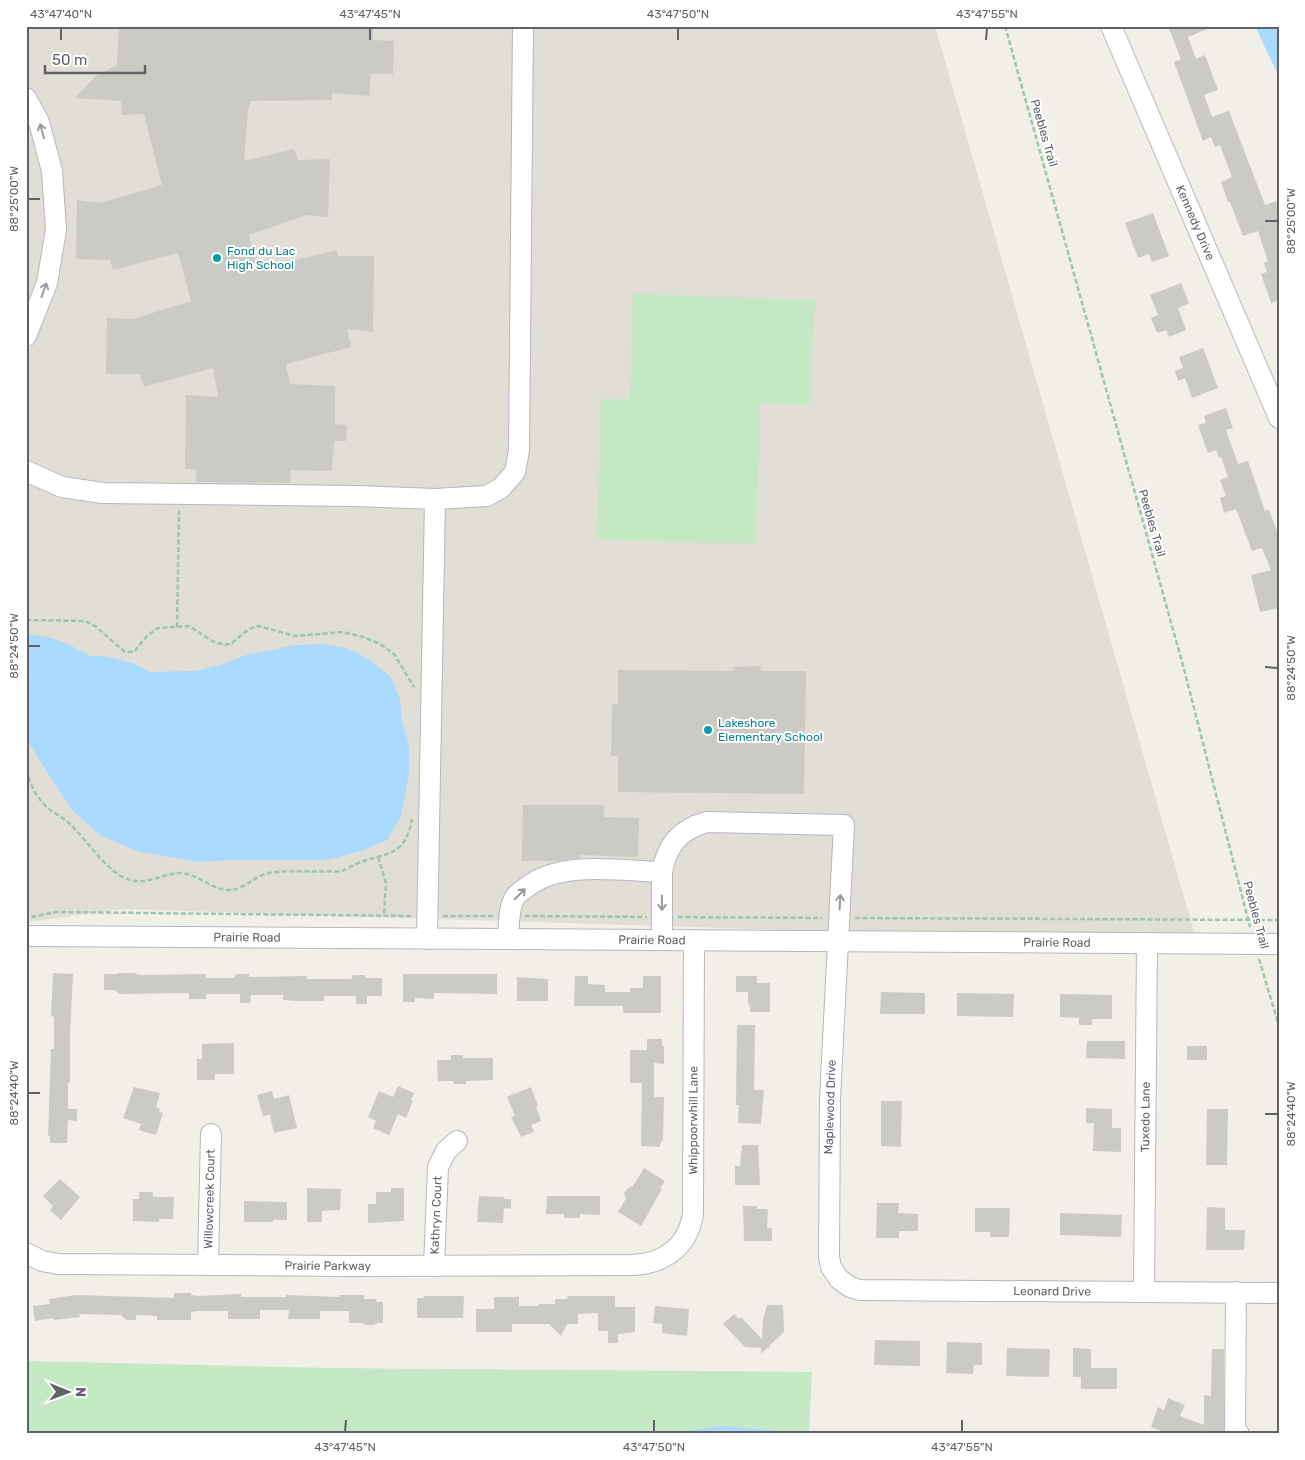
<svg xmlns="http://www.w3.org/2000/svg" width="1305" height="1460" font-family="Rubik,sans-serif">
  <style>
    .education { fill: #e1ded6 }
    .green { fill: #c5e8c5 }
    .water { fill: #aadaff }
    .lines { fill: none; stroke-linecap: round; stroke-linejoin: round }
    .stream { stroke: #aadaff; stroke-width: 4 }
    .building { fill: #cccac5 }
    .minor-casing { stroke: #b5b8bc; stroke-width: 22 }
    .path { stroke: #9cc7a9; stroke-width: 2.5; stroke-dasharray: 5 2.5; stroke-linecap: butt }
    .minor { stroke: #fff; stroke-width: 20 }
    .oneway { stroke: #979a9d }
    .ticks { fill: none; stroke: #5f6368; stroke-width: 2 }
    .culture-dot { fill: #0f9aa8; stroke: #fff; stroke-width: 2 }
    .labels { text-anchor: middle; stroke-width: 4; stroke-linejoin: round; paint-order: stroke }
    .street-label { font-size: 12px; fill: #5f6368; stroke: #fff }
    .culture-label { font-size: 12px; fill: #0d838f; stroke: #fff; text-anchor: start }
    .neatline { fill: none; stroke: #5f6368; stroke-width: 2 }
    .ticks-label { font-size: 12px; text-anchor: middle; fill: #5f6368 }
  </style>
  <rect width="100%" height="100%" fill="#f1efe8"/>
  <polygon class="education" points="26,26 935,26 1197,943 123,909 26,922"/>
  <g class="green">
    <polygon points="633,294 815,300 810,405 760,403 756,544 597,540 601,399 630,399"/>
    <polygon points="26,1361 329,1368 812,1372 809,1434 26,1434"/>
  </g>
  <g class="water">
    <polygon points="1255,26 1279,26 1279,77"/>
    <polygon points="26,634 48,637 68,644 90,656 104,656 133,663 150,672 196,671 223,664 246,655 296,645 322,644 347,648 367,658 391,677 400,699 402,721 409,744 409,775 401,817 387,840 361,851 327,860 229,860 199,862 140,852 101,836 71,809 26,739"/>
  </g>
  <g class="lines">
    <polyline class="stream" points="679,1434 721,1428 795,1434"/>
  </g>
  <g class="building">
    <polygon points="119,26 373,26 373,40 394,41 393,74 371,74 369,96 332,93 332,100 251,101 249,108 248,108 244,161 294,149 298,160 330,159 328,217 307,215 249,235 257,269 337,250 338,256 374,256 373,332 347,329 351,347 286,364 290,384 335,386 335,424 347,425 346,441 334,441 332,471 291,470 290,483 196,482 196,470 185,469 186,395 218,397 213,368 144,387 140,374 106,374 107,318 133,319 191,301 178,253 113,270 110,260 76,259 77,200 100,203 162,185 144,114 121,115 122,101 75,98 95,77 117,65"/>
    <polygon points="1168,26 1214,26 1188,37 1196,59 1205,55 1218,90 1204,95 1212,117 1229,111 1265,205 1276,201 1279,209 1279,300 1271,303 1261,274 1267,272 1264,263 1268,261 1258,231 1243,236 1230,202 1228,202 1221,182 1232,177 1220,145 1215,147 1211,137 1203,141 1174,62 1181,59"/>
    <polygon points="1153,213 1169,256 1152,262 1149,254 1138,258 1125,223"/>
    <polygon points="1181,283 1189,303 1178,308 1186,330 1169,337 1166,330 1157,333 1151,318 1158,315 1150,295"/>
    <polygon points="1203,348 1218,388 1192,398 1185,378 1178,381 1175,371 1183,368 1179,357"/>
    <polygon points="1226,408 1233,428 1226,430 1238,464 1248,461 1265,511 1269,510 1279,536 1279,608 1260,612 1251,575 1271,570 1262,548 1252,551 1236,509 1224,513 1220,498 1226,496 1220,480 1228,477 1221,457 1219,458 1216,450 1208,453 1198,425 1206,423 1204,416"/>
    <polygon points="760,666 761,671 806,671 804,794 618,792 618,756 611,756 612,704 618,704 618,670 734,671 733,667"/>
    <polygon points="523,805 604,805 604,817 639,818 638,857 580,855 580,858 557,861 522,861"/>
    <polygon points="53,973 73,974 70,1035 70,1083 68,1083 68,1109 77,1109 77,1121 68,1120 67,1143 50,1143 50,1136 48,1136 51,1049 54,1049 54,1017 51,1016"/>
    <polygon points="118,973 135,973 135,974 142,975 206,974 206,978 234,978 236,974 249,974 249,977 307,976 307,979 351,979 353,975 365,975 365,978 382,978 382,996 367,996 367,1004 356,1004 356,996 324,996 324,1001 298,1001 283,1000 283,995 251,995 250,1003 240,1003 240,994 206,994 206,999 189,999 189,993 120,994 114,990 104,990 104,974 118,974"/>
    <polygon points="403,974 497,974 497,994 434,993 434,999 415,998 415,1002 403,1002"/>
    <polygon points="575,976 588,976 588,984 605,985 605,992 630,992 630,988 643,988 643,976 661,976 661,1013 623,1013 623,1006 574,1006"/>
    <polygon points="736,976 757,976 757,983 770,983 770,1012 750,1012 750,1005 748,1004 748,992 736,992"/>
    <polygon points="517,977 548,979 548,1001 517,1001"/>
    <polygon points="881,992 925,993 925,1014 880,1014"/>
    <polygon points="957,993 1014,994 1013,1017 957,1016"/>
    <polygon points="1060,994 1112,995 1112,1019 1092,1019 1092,1025 1079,1025 1079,1018 1060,1017"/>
    <polygon points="737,1025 755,1025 754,1090 764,1090 761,1124 738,1123 739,1105 736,1105"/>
    <polygon points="647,1039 662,1039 662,1046 664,1046 664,1064 654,1063 654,1097 664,1097 663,1141 661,1141 660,1147 641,1146 642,1083 630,1083 630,1050 647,1050"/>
    <polygon points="1087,1041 1125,1041 1125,1059 1086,1058"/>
    <polygon points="234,1043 234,1074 215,1074 215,1080 197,1080 197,1059 202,1059 202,1044"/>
    <rect x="1187" y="1046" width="20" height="14"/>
    <polygon points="451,1055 463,1055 463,1058 493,1058 493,1080 466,1081 466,1084 454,1084 453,1081 438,1081 437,1060 451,1060"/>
    <polygon points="398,1086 414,1093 411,1100 413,1101 406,1118 398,1114 389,1135 373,1128 376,1121 368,1117 379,1091 393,1097"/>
    <polygon points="134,1087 160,1093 156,1107 160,1109 159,1112 163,1113 156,1135 139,1130 141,1124 123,1118"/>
    <polygon points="531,1087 538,1106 536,1107 541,1121 531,1125 534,1132 521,1137 511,1117 515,1116 507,1097"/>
    <polygon points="272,1091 274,1099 289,1095 297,1128 274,1133 270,1115 263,1116 257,1095"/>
    <polygon points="881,1101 902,1101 901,1147 881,1146"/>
    <polygon points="1086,1108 1112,1109 1112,1128 1121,1128 1121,1152 1093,1151 1094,1123 1086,1123"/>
    <polygon points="1207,1109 1228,1109 1227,1165 1206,1165"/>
    <polygon points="742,1145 758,1145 760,1185 735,1185 735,1166 740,1166"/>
    <polygon points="644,1168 665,1181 660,1188 662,1189 641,1226 618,1212 626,1199 624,1193 628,1188 633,1186"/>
    <polygon points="60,1179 80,1197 61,1220 50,1210 53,1206 43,1196"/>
    <polygon points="307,1188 341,1189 340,1210 322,1211 322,1222 307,1222"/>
    <polygon points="391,1188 404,1188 404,1221 368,1223 368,1204 376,1204 376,1192 391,1192"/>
    <polygon points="139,1192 153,1192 153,1197 174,1197 173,1219 159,1219 159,1222 133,1221 133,1199 139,1199"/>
    <polygon points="479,1196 504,1197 504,1199 511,1199 511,1209 504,1208 503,1223 477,1222"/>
    <polygon points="547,1196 600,1196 600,1215 580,1214 580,1218 564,1218 564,1214 546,1214"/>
    <polygon points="244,1201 287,1202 287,1220 273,1220 273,1222 244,1222"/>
    <polygon points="877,1203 899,1203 898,1213 918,1214 918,1231 899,1231 899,1238 876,1238"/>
    <polygon points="743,1206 757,1206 757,1209 768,1209 767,1228 772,1228 772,1241 744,1241"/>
    <polygon points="1207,1207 1225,1208 1225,1230 1245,1230 1244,1250 1206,1250"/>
    <polygon points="975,1208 1010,1208 1009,1237 990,1237 990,1232 975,1232"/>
    <polygon points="1060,1213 1122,1215 1121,1237 1060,1235"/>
    <polygon points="174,1293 191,1293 191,1295 198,1296 241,1294 241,1297 286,1297 286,1295 339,1297 339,1295 364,1295 364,1299 376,1299 376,1302 383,1302 383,1323 377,1323 374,1325 364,1325 363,1323 349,1323 349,1311 320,1311 320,1319 288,1319 289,1310 260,1310 260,1319 228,1319 228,1311 198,1311 191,1312 191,1320 157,1320 157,1316 136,1315 136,1320 126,1320 121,1315 79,1314 80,1317 54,1320 53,1318 35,1321 33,1306 50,1304 49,1299 76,1295 174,1298"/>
    <polygon points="424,1296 464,1296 463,1318 417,1318 417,1298 424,1298"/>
    <polygon points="568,1296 615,1296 615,1307 635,1307 635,1332 618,1334 618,1343 608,1343 608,1331 598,1331 598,1313 578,1314 578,1324 567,1324 561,1336 549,1324 512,1324 512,1332 476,1332 476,1309 494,1309 494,1297 519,1297 519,1306 539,1306 539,1304 555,1304 555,1299 567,1299"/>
    <polygon points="767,1305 783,1305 784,1332 769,1346 771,1348 767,1348 761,1354 761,1348 745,1347 723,1324 734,1314 739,1319 741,1317 762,1339 763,1319"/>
    <polygon points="655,1306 689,1309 687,1336 662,1333 662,1324 653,1323"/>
    <polygon points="875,1340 920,1341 920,1366 874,1365"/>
    <polygon points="947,1342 982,1343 982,1365 974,1365 973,1374 946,1373"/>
    <polygon points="1007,1348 1050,1349 1049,1377 1006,1376"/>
    <polygon points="1073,1348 1091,1349 1091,1368 1117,1368 1117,1389 1081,1389 1081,1377 1073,1377"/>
    <polygon points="1212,1349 1224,1349 1224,1434 1169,1434 1151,1427 1158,1407 1164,1410 1168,1398 1185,1405 1180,1416 1204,1425 1204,1395 1211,1396"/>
  </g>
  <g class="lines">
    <g class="minor-casing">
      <g id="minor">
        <path id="s1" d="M1111 26 1279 418"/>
        <polyline points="26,98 39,122 52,171 56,230 47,283 26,336"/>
        <polyline points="26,471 62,487 103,493 356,496 435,499 487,496 501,488 515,472 519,450 523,26"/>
        <path id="s2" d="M662 872C667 845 680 829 707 822L844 825 830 1099 829 1257 831 1267 839 1279 850 1287 860 1290 1279 1293"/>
        <path id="s3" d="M26 936 1279 944"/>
        <polyline points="427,939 435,499"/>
        <path d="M508 939C509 926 508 909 515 897 517 894 523 890 527 887 561 860 621 871 662 872V940"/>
        <path id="s4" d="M26 1253 42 1261 58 1264 348 1266 632 1265C664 1264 689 1246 693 1213L694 940"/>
        <path id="s5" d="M208 1265 211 1134"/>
        <path id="s6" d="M434 1266 438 1167 446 1151 457 1141"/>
        <path id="s7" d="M1144 1291 1147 943"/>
        <polyline points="1236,1292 1235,1430 1239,1434"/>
      </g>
    </g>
    <g class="path">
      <polyline points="1005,26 1184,669 1250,927"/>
      <polyline points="26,620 85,621 95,626 125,652 134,652 146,637 158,628 189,626 212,641 225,645 232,643 249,629 259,626 295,636 343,632 363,637 380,644 394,654 414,687"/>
      <polyline points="177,627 179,511"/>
      <path d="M26 770C30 781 34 794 43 803 50 812 62 816 70 824 86 839 109 875 130 880 146 885 163 874 179 873 198 873 209 889 228 890 244 891 253 876 269 873 292 869 317 873 341 871 347 870 352 865 358 863 388 852 405 857 412 819"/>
      <polyline points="378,857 386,883 384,915"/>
      <polyline points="443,916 495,916"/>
      <polyline points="525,916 647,917"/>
      <polyline points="678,917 822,918"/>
      <polyline points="855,918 1279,920"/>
      <polyline points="27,921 27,918 56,912 412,916"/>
      <polyline points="1259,959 1279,1026"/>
    </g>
    <use href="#minor" class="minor"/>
  </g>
  <defs><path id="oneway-shaft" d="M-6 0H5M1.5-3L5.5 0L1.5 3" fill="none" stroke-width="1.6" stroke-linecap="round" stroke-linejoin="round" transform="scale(1.25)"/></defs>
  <g class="oneway">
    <use href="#oneway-shaft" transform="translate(42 131) rotate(-105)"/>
    <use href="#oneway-shaft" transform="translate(44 290) rotate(-70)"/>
    <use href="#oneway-shaft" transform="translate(520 894) rotate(-45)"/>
    <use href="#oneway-shaft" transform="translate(840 902) rotate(-87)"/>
    <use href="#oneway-shaft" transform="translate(662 903) rotate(89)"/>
  </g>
  <path class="ticks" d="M61 40V28M370 40V28M678 40V28M986 40 987 28M28 199H40M1265 221H1278M28 646H40M1265 667 1278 668M28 1093H40M1265 1114H1278M345 1432 346 1420M654 1432V1420M962 1432V1420"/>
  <g class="culture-dot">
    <circle cx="217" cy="258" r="5"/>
    <circle cx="708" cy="730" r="5"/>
  </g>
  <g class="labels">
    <g class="street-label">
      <text transform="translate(1044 133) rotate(74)" y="4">Peebles Trail</text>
      <text dy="4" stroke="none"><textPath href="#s1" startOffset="214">Kennedy Drive</textPath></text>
      <text transform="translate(1152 523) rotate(74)" y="4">Peebles Trail</text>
      <text transform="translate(1256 915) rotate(75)" y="4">Peebles Trail</text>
      <text dy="4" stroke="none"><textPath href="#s3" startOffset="221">Prairie Road</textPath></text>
      <text dy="4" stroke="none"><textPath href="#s3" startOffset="626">Prairie Road</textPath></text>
      <text dy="4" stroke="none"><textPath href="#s3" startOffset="1031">Prairie Road</textPath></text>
      <text transform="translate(830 1107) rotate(-88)" y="4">Maplewood Drive</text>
      <text dy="4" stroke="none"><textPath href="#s7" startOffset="174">Tuxedo Lane</textPath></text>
      <text dy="4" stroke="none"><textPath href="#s4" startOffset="789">Whippoorwhill Lane</textPath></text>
      <text dy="4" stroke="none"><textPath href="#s5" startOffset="66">Willowcreek Court</textPath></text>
      <text dy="4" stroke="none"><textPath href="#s6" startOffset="51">Kathryn Court</textPath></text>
      <text dy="4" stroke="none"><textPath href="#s4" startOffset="304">Prairie Parkway</textPath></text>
      <text dy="4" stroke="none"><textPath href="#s2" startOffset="882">Leonard Drive</textPath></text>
    </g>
    <g class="culture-label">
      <text x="227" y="255">Fond du Lac<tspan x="227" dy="14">High School</tspan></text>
      <text x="718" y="727">Lakeshore<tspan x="718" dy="14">Elementary School</tspan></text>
    </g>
  </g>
  <rect width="1305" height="1460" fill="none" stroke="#ffffff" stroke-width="55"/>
  <g transform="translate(68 1392) rotate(91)" stroke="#ffffff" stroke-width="4" paint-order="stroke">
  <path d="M0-4L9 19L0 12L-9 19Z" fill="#5f6368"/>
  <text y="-8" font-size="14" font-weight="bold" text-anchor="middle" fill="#5f6368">N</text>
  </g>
  <path d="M45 65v8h100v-8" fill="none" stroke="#5f6368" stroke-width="2.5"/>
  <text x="52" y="65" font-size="15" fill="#5f6368" stroke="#ffffff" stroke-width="4" paint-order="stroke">50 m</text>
  <rect x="28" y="28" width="1250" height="1404" class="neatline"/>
  <g class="ticks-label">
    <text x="61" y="18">43°47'40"N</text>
    <text x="370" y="18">43°47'45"N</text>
    <text x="678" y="18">43°47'50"N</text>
    <text x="987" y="18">43°47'55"N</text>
    <text transform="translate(14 199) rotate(-90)" y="4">88°25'00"W</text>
    <text transform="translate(1291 221) rotate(-90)" y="4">88°25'00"W</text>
    <text transform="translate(14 646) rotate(-90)" y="4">88°24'50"W</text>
    <text transform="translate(1291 668) rotate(-90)" y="4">88°24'50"W</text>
    <text transform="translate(14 1093) rotate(-90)" y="4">88°24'40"W</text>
    <text transform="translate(1291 1114) rotate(-90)" y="4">88°24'40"W</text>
    <text x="345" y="1451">43°47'45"N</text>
    <text x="654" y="1451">43°47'50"N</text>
    <text x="962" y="1451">43°47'55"N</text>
  </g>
</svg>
